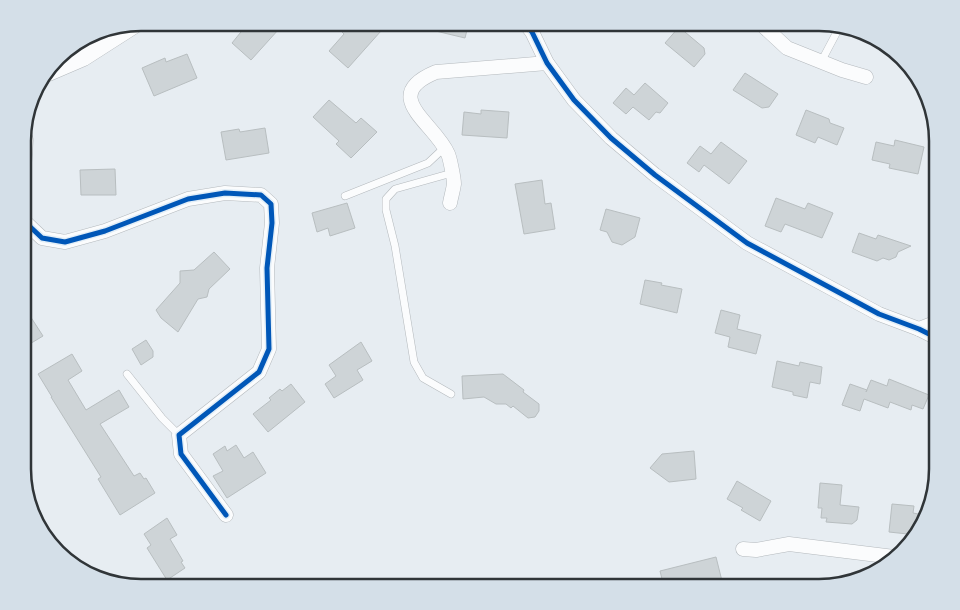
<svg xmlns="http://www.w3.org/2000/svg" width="960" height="610" font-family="'Open Sans',sans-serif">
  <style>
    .building { fill: #ced4d7; stroke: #b8bec0 }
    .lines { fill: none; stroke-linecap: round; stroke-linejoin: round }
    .lane-casing { stroke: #b4b9bd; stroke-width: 8 }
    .street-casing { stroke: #b4b9bd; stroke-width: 15 }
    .secondary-casing { stroke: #b4b9bd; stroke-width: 21 }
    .lane { stroke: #fbfcfd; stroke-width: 7 }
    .street { stroke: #fbfcfd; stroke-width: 14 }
    .secondary { stroke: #fbfcfd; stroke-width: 20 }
    .cycleway-casing { stroke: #e2eef7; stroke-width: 8 }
    .cycleway { stroke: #0057b8; stroke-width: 5 }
    .rim { fill: none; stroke: #303538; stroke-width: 2.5 }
  </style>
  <rect width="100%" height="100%" fill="#e7edf2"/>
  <g class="building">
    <polygon points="257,22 272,22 279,29 251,60 232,43 245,27 249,31"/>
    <polygon points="346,22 371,22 381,31 348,68 329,51 344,34 340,30"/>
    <polygon points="424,22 469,22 465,38 423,28"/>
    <polygon points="679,27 704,48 705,54 694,67 665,43"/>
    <polygon points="187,54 197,78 154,96 142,68 165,58 166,62"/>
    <polygon points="745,73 778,94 769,107 762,108 733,90"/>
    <polygon points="645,83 668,103 660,113 656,112 649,120 633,107 626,114 613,103 626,88 634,95"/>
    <polygon points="329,100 356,123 361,118 377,132 351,158 336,144 339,141 313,117"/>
    <polygon points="481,110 509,112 507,138 462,135 464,112 481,114"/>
    <polygon points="806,110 829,119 830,123 844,128 837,145 818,137 815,143 796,135"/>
    <polygon points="265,128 269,153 226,160 221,132 239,129 240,132"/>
    <polygon points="895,140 924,147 918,174 889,168 890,164 872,160 876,142 894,146"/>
    <polygon points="721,142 747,161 729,184 704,165 699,172 687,163 700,146 711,154"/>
    <polygon points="115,169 116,195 81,195 80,170"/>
    <polygon points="542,180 545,204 551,203 555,229 524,234 515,184"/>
    <polygon points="776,198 805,209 808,203 833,213 822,238 785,224 781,232 765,226"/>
    <polygon points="347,203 355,228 330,236 328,228 317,232 312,213"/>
    <polygon points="606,209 640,218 635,237 622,245 612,242 607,232 600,230"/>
    <polygon points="859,233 876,239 878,235 911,246 898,252 896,257 889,260 883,258 877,261 852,252"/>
    <polygon points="214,252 230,269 209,289 207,297 198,299 178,332 161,318 156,310 180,283 180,271 194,270"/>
    <polygon points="645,280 662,283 661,285 682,289 677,313 640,304"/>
    <polygon points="23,305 43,336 23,348"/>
    <polygon points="721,310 740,315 737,329 761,335 756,354 728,347 730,337 715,333"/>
    <polygon points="146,340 153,351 153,357 141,365 132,349"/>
    <polygon points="361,342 372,361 357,370 363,380 334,398 325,384 336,376 329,365"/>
    <polygon points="72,354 82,371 68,380 86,410 119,390 129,407 100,424 134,476 140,473 144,479 146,478 155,493 120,515 98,479 101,477 51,397 52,397 38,374"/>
    <polygon points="777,361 799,366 800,362 822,367 820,384 810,382 807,398 793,395 793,392 772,387"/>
    <polygon points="503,374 524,390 523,392 539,404 539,411 535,417 528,418 513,406 511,408 506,404 496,404 484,397 463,399 462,376"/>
    <polygon points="889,379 929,395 923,409 912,405 911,410 890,402 888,408 864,399 860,411 842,405 850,384 867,390 866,392 871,380 887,386"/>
    <polygon points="291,384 305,402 268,432 253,414 271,400 269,398 280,389 282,391"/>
    <polygon points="236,445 244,458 253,452 266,473 227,498 213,476 223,471 213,454 225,446 227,451"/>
    <polygon points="694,451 696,479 669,482 650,468 662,454"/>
    <polygon points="737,481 771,501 760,521 741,510 743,508 727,499"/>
    <polygon points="820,483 842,485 840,505 859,507 857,520 852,524 826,522 827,518 821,518 822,508 818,508"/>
    <polygon points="892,504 914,506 913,513 924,515 917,535 889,532"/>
    <polygon points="167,518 177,535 170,539 183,561 181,562 185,568 167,580 147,548 151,545 144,534"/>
    <polygon points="716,557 722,581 695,587 664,587 660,571"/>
  </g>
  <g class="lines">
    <g class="lane-casing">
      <g id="lane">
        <polyline points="821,62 839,28"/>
        <polyline points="345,196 428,163 444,148"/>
        <polyline points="127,374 162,418 179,435"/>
        <polyline points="451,394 423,378 414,362 395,246 386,210 386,199 395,189 452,173"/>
      </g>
    </g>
    <g class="street-casing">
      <g id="street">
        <polyline points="525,23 532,32 547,63 574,100 611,138 655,175 747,243 879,314 919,329 937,338"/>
        <polyline points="760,23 787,48 842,70 866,77"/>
        <polyline points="23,132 26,140 23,184"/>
        <path d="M450 203C451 197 453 191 454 184 454 179 450 158 448 154 435 123 378 96 436 72L547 63"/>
        <polyline points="23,220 42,238 65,242 105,231 188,199 225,193 261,195 271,204 272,223 267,268 269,349 259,372 179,435 181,454 226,515"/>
        <polyline points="919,329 937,322"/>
        <polyline points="743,549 756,550 789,544 894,557"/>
      </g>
    </g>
    <g class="secondary-casing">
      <polyline id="secondary" points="48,71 83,56 133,24"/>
    </g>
    <use href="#lane" class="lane"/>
    <use href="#street" class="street"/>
    <use href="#secondary" class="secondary"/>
    <g class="cycleway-casing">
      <g id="cycleway">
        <polyline points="525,23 532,32 547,63 574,100 611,138 655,175 747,243 879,314 919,329 937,338"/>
        <polyline points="23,220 42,238 65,242 105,231 188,199 225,193 261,195 271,204 272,223 267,268 269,349 259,372 179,435 181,454 226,515"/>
      </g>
    </g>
    <use href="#cycleway" class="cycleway"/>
  </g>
  <path d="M0 0H960V610H0ZM141 31H819A110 110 0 0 1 929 141V469A110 110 0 0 1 819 579H141A110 110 0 0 1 31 469V141A110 110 0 0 1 141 31Z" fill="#d4dfe8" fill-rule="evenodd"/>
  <path class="rim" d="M141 31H819A110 110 0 0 1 929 141V469A110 110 0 0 1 819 579H141A110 110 0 0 1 31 469V141A110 110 0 0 1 141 31Z"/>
</svg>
